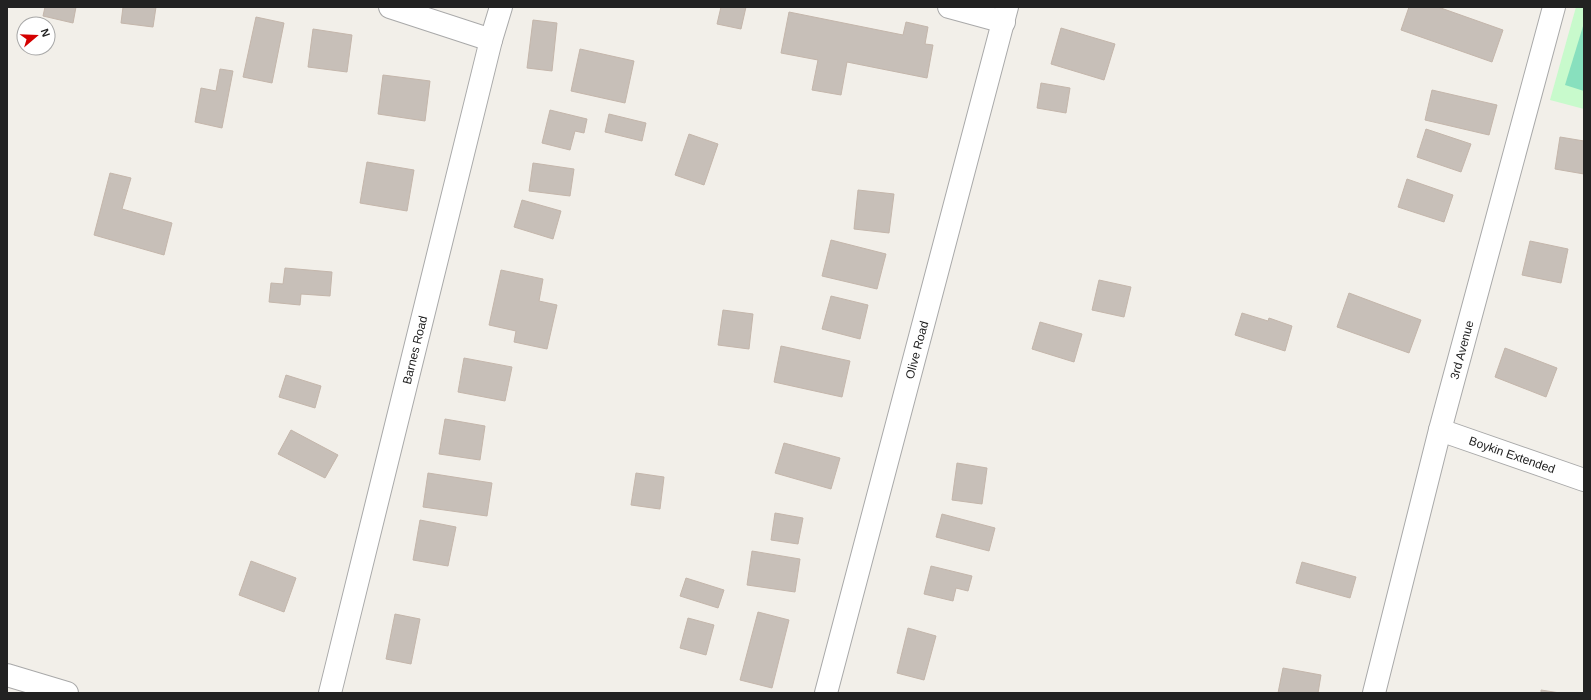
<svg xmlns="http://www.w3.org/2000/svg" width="1591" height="700" font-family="Arial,sans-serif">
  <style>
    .park { fill: #c8facc }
    .pitch { fill: #88e0be }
    .building { fill: #c7bfb8; stroke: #c4b6ab }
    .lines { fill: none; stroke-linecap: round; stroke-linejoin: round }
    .minor-casing { stroke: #a9a9a9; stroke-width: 24 }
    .tertiary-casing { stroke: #a9a9a9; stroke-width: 24 }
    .minor { stroke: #fff; stroke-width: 22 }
    .tertiary { stroke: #fff; stroke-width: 22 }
    .labels { text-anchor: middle; stroke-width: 3.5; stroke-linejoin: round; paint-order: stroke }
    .street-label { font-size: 12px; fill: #222; stroke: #fff }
  </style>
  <rect width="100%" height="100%" fill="#f2efe9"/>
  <polygon class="park" points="1576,7 1584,7 1584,109 1550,100"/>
  <polygon class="pitch" points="1584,23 1584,91 1565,85"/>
  <g class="building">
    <polygon points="45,7 76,7 73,23 43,16"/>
    <polygon points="123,7 156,7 153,27 121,23"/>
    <polygon points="721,7 746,7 741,29 717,24"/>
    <polygon points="1409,7 1438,7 1503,30 1492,62 1401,30"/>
    <polygon points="789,12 903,35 906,22 928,27 925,44 933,45 927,78 847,62 841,95 812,90 818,60 781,53"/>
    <polygon points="256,17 284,23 272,83 243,77"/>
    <polygon points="533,20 557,23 552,71 527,68"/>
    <polygon points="1061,28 1115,44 1104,80 1051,64"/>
    <polygon points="313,29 352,35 347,72 308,67"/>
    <polygon points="580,49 634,61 625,103 571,91"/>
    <polygon points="220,69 233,71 222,128 195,122 201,88 216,91"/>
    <polygon points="383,75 430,81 425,121 378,114"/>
    <polygon points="1041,83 1070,88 1066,113 1037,108"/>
    <polygon points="1432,90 1497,105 1489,135 1425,120"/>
    <polygon points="550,110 587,119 584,133 575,131 570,150 542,143"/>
    <polygon points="609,114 646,123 642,141 605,132"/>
    <polygon points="1426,129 1471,144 1461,172 1417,157"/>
    <polygon points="689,134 718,144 704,185 675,175"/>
    <polygon points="1560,137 1584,141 1584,174 1555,169"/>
    <polygon points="367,162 414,170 407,211 360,203"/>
    <polygon points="533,163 574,169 570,196 529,191"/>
    <polygon points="110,173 131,178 122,209 172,223 164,255 94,235"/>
    <polygon points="1407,179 1453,195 1444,222 1398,207"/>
    <polygon points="858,190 894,194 889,233 854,229"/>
    <polygon points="522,200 561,211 553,239 514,227"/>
    <polygon points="831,240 886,254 877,289 822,276"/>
    <polygon points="1530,241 1568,249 1561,283 1522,275"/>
    <polygon points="285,268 332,272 330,296 301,294 300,305 269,302 271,283 283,284"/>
    <polygon points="501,270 543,279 539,301 557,305 547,349 514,342 516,331 489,325"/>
    <polygon points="1099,280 1131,287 1124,317 1092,310"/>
    <polygon points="1349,293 1421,320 1409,353 1337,327"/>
    <polygon points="831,296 868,305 860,339 822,329"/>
    <polygon points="723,310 753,314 749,349 718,345"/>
    <polygon points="1242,313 1268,321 1269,318 1292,326 1285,351 1235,335"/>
    <polygon points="1040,322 1082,334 1074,362 1032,349"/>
    <polygon points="781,346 850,361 842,397 774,382"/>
    <polygon points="1505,348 1557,368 1546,397 1495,377"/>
    <polygon points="464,358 512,367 505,401 458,392"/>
    <polygon points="286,375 321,386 315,408 279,397"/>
    <polygon points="445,419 485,426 480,460 439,454"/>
    <polygon points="291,430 338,455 325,478 278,454"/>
    <polygon points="784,443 840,458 831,489 775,473"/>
    <polygon points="957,463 987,468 982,504 952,500"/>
    <polygon points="428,473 492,483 487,516 423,507"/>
    <polygon points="636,473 664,477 660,509 631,505"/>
    <polygon points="775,513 803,518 798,544 771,540"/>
    <polygon points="942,514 995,528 989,551 936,537"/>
    <polygon points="420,520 456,527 448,566 413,560"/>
    <polygon points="752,551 800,559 795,592 747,585"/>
    <polygon points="251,561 296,578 284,612 239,595"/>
    <polygon points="1302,562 1356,577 1350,598 1296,583"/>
    <polygon points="931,566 972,576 968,591 956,588 953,601 924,594"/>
    <polygon points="686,578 724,590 718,608 680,596"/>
    <polygon points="758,612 789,620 772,688 740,680"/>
    <polygon points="395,614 420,619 411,664 386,659"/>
    <polygon points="688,618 714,625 706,655 680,648"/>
    <polygon points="908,628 936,636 924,680 897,673"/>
    <polygon points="1283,668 1321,675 1318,693 1278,693"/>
    <polygon points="1541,690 1560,693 1541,693"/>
  </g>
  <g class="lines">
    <g class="minor-casing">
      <g id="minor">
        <polyline points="390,7 491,40"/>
        <polyline points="949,7 1004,22"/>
        <polyline points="1440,430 1584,480"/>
        <polyline points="7,675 67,693"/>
        <polyline points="330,693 491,40 501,7"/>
        <polyline points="1374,693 1440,430 1554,7"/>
      </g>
    </g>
    <g class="tertiary-casing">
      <polyline id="tertiary" points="826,693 1007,7"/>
    </g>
    <use href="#minor" class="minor"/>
    <use href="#tertiary" class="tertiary"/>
  </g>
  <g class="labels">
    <g class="street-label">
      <text transform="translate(415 350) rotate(-76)" y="4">Barnes Road</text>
      <text transform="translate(917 350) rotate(-75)" y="4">Olive Road</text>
      <text transform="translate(1462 350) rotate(-75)" y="4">3rd Avenue</text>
      <text transform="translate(1512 455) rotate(19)" y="4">Boykin Extended</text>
    </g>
  </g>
  <rect width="1591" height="700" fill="none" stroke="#222222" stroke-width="16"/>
  <g transform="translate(36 36) rotate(71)"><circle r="19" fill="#ffffff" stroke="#a7a7a7"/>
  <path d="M0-3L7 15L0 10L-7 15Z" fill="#d40000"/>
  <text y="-6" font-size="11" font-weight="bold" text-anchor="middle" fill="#222222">N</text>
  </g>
</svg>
